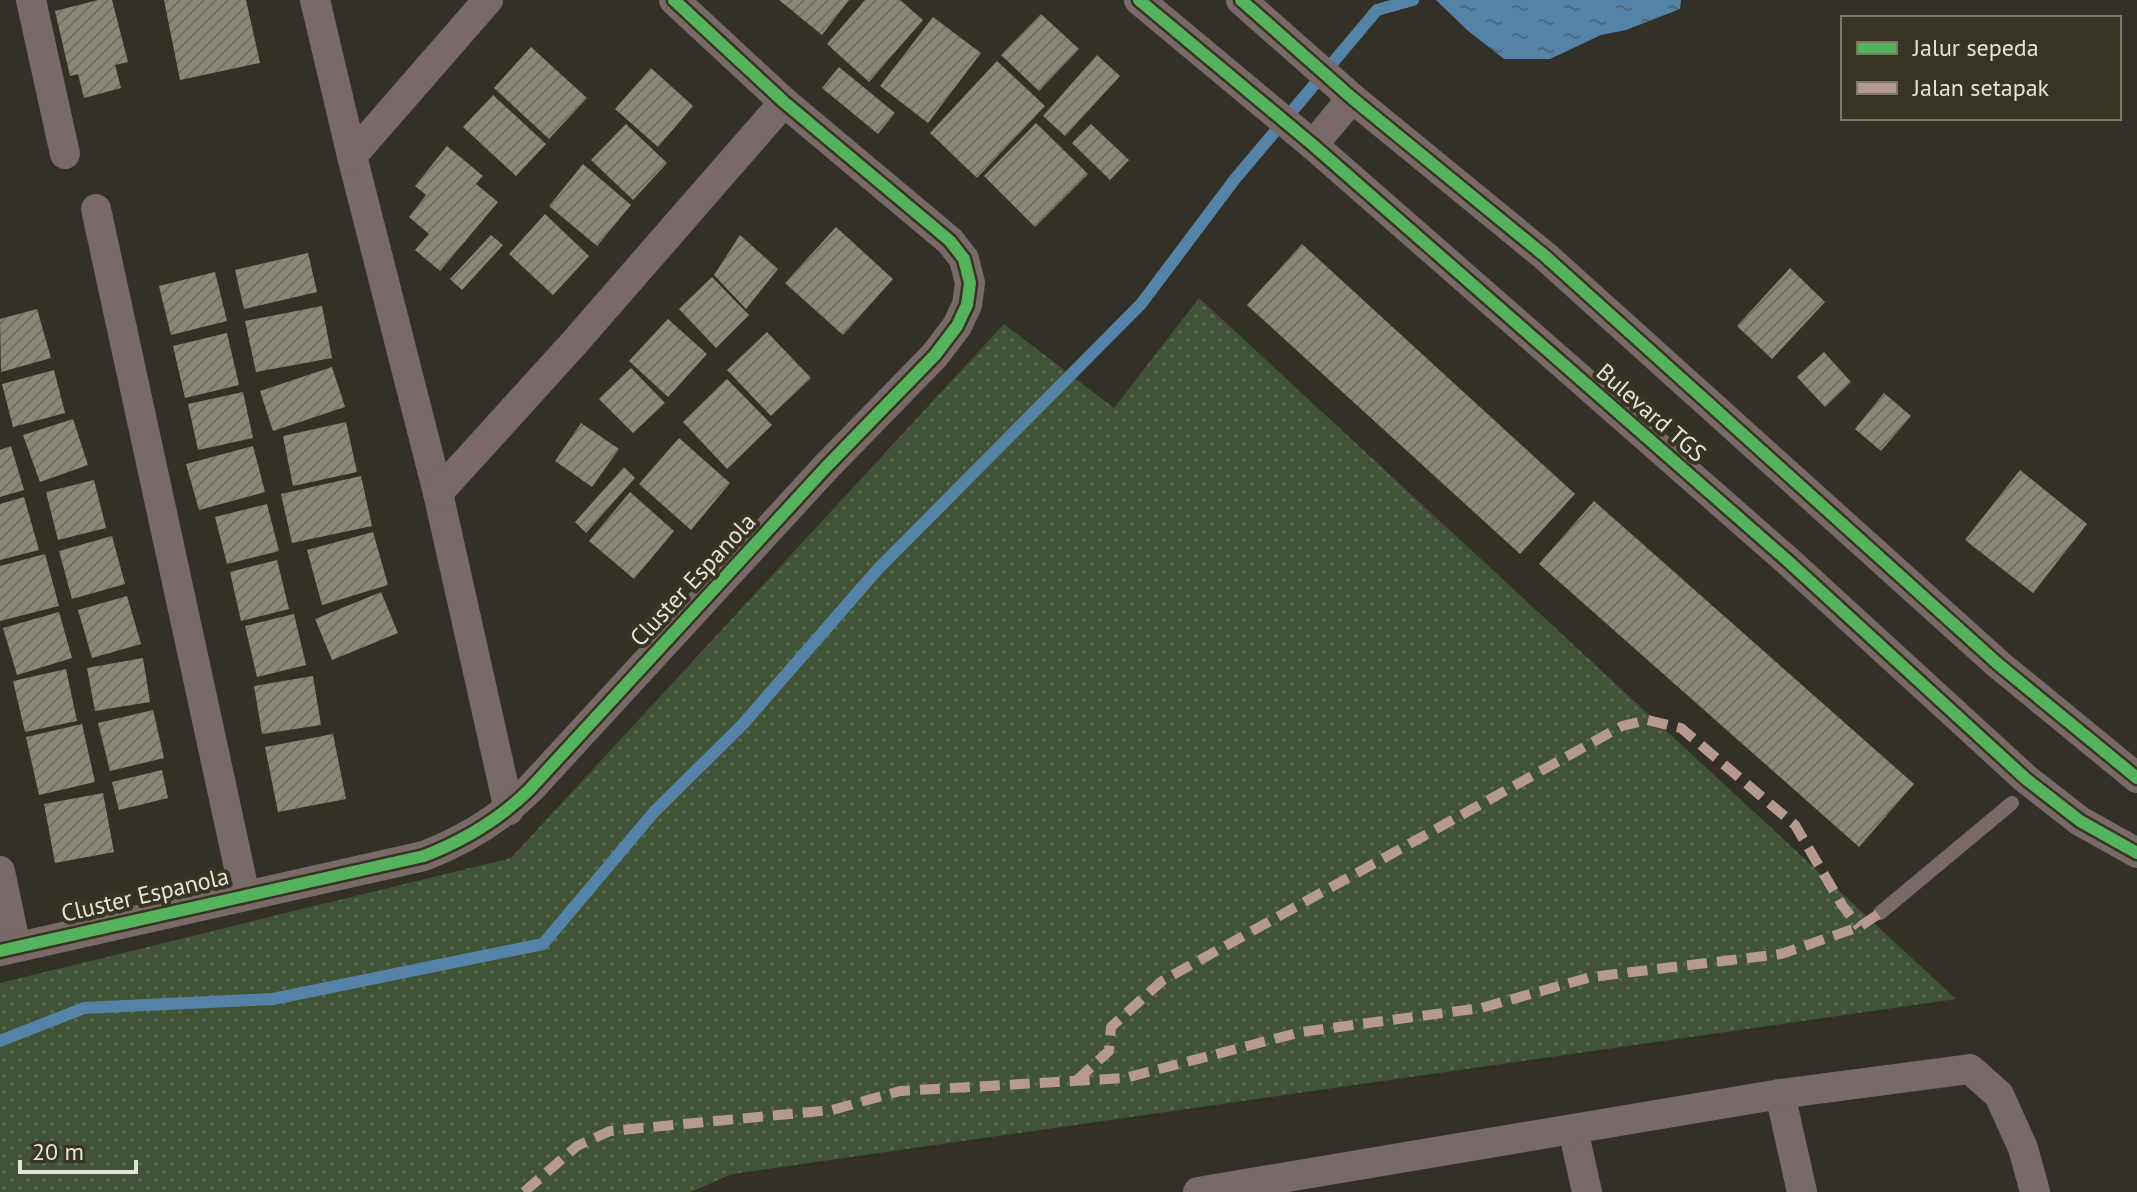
<svg xmlns="http://www.w3.org/2000/svg" width="2137" height="1192" font-family="'PT Sans',sans-serif">
  <style>
    .grass { fill: url(#grass-dots) }
    .water { fill: url(#water-ripples) }
    .lines { fill: none; stroke-linecap: round; stroke-linejoin: round }
    .stream { stroke: #5583a7; stroke-width: 12 }
    .building { fill: url(#building-hatch) }
    .service { stroke: #796968; stroke-width: 14 }
    .minor { stroke: #796968; stroke-width: 30 }
    .quiet { stroke: #b69a8f; stroke-width: 10; stroke-dasharray: 20 10; stroke-linecap: butt }
    .cycleway-casing { stroke: #383422; stroke-width: 17 }
    .cycleway { stroke: #56b35d; stroke-width: 12 }
    .labels { text-anchor: middle; stroke-width: 8; stroke-linejoin: round; paint-order: stroke }
    .street-label { font-size: 24px; fill: #e5e3d8; stroke: #383422 }
  </style>
  <defs>
    <pattern id="grass-dots" width="8" height="8" patternUnits="userSpaceOnUse" patternTransform="scale(2)"><rect width="8" height="8" fill="#405336"/><path d="M2 2h.1M6 6h.1" fill="none" stroke="#5b6c52" stroke-width="1.8" stroke-linecap="round"/></pattern>
    <pattern id="water-ripples" width="26" height="14" patternUnits="userSpaceOnUse" patternTransform="scale(2)"><rect width="26" height="14" fill="#5583a7"/><path d="M2 4q2-2 4 0t4 0M15 11q2-2 4 0t4 0" fill="none" stroke="#4f6a7e"/></pattern>
    <pattern id="building-hatch" width="6" height="6" patternUnits="userSpaceOnUse" patternTransform="scale(2)"><rect width="6" height="6" fill="#8b8777"/><path d="M-1 1l2-2M0 6l6-6M5 7l2-2" fill="none" stroke="#727064"/></pattern>
  </defs>
  <rect width="100%" height="100%" fill="#333027"/>
  <polygon class="grass" points="1199,298 1956,999 732,1174 691,1192 0,1192 0,983 511,858 1004,324 1114,408"/>
  <polygon class="water" points="1436,0 1681,0 1680,9 1626,30 1601,35 1550,59 1504,59 1467,30"/>
  <g class="lines">
    <polyline class="stream" points="0,1041 84,1008 273,999 543,944 654,812 743,724 878,569 1141,304 1235,179 1377,10 1413,0"/>
  </g>
  <g class="building">
    <polygon points="98,0 112,0 128,62 115,65 121,88 84,98 78,74 70,76 55,11"/>
    <polygon points="164,0 246,0 260,63 180,80"/>
    <polygon points="779,0 849,0 822,35"/>
    <polygon points="865,0 900,0 923,20 869,82 827,44"/>
    <polygon points="1041,14 1079,49 1039,91 1001,55"/>
    <polygon points="933,17 981,53 928,123 880,86"/>
    <polygon points="531,47 587,98 549,139 494,88"/>
    <polygon points="1097,55 1120,76 1065,136 1043,116"/>
    <polygon points="997,61 1045,106 977,178 930,133"/>
    <polygon points="839,67 895,113 878,134 822,88"/>
    <polygon points="651,68 693,106 658,147 615,109"/>
    <polygon points="493,95 546,144 516,176 463,127"/>
    <polygon points="1036,123 1088,174 1035,227 984,176"/>
    <polygon points="626,124 667,163 633,200 591,160"/>
    <polygon points="1091,124 1129,160 1110,180 1072,143"/>
    <polygon points="447,146 483,176 476,184 498,202 440,271 415,250 429,234 409,217 426,195 415,186"/>
    <polygon points="583,164 631,205 597,246 549,206"/>
    <polygon points="545,214 589,256 553,295 509,254"/>
    <polygon points="836,227 893,279 843,335 785,283"/>
    <polygon points="491,235 503,245 462,290 450,279"/>
    <polygon points="740,235 778,269 746,309 714,275"/>
    <polygon points="1302,244 1575,494 1520,554 1247,305"/>
    <polygon points="308,253 317,292 244,309 235,270"/>
    <polygon points="1790,268 1825,302 1772,359 1737,326"/>
    <polygon points="215,272 227,321 171,335 159,286"/>
    <polygon points="712,277 749,315 716,348 679,309"/>
    <polygon points="322,306 332,358 256,372 245,321"/>
    <polygon points="37,309 51,358 1,372 0,319"/>
    <polygon points="668,319 707,354 668,397 629,361"/>
    <polygon points="767,332 811,378 771,416 727,370"/>
    <polygon points="227,333 239,385 185,398 173,346"/>
    <polygon points="1824,352 1851,382 1825,407 1797,377"/>
    <polygon points="332,367 345,407 273,431 260,391"/>
    <polygon points="631,368 665,403 633,433 599,399"/>
    <polygon points="54,370 65,413 13,427 2,384"/>
    <polygon points="727,379 772,425 727,469 683,422"/>
    <polygon points="243,392 253,438 198,450 188,404"/>
    <polygon points="1884,393 1911,416 1881,451 1855,429"/>
    <polygon points="73,419 88,465 40,482 23,435"/>
    <polygon points="346,422 357,472 293,486 283,436"/>
    <polygon points="581,423 619,449 592,487 555,461"/>
    <polygon points="679,438 730,483 691,530 639,484"/>
    <polygon points="11,446 24,490 0,497 0,450"/>
    <polygon points="253,446 265,492 199,510 186,464"/>
    <polygon points="624,467 635,478 586,533 575,522"/>
    <polygon points="2020,470 2087,524 2033,593 1965,540"/>
    <polygon points="361,476 372,526 292,543 281,494"/>
    <polygon points="94,480 106,528 58,540 46,492"/>
    <polygon points="630,492 674,531 634,579 589,541"/>
    <polygon points="24,497 39,550 0,560 0,504"/>
    <polygon points="1594,501 1914,784 1859,847 1539,564"/>
    <polygon points="267,504 279,551 227,564 215,517"/>
    <polygon points="373,532 388,585 322,605 307,550"/>
    <polygon points="112,536 125,584 72,599 59,551"/>
    <polygon points="45,554 59,606 0,621 0,566"/>
    <polygon points="277,560 289,609 241,621 230,572"/>
    <polygon points="381,592 398,633 332,660 315,619"/>
    <polygon points="127,596 141,644 92,658 78,610"/>
    <polygon points="59,612 72,658 17,675 3,628"/>
    <polygon points="294,614 306,665 257,677 245,626"/>
    <polygon points="143,658 150,702 95,711 87,668"/>
    <polygon points="66,669 77,721 25,732 13,681"/>
    <polygon points="313,676 321,725 262,734 254,686"/>
    <polygon points="153,710 164,758 110,771 98,723"/>
    <polygon points="82,724 95,782 39,795 26,737"/>
    <polygon points="333,734 346,799 278,812 265,747"/>
    <polygon points="162,770 168,798 119,810 112,782"/>
    <polygon points="103,793 114,852 55,863 44,804"/>
  </g>
  <g class="lines">
    <polyline class="service" points="1880,913 2012,803"/>
    <g class="minor">
      <polyline points="31,0 65,154"/>
      <polyline points="315,0 352,156 438,493 509,810"/>
      <polyline points="1139,0 1313,145 1505,313 1789,562 2026,779 2080,821 2137,853"/>
      <polyline points="1241,0 1352,98 1545,256 1998,664 2137,778"/>
      <polyline points="1313,145 1352,98"/>
      <polyline points="352,156 488,0"/>
      <polyline points="96,209 245,895"/>
      <polyline points="438,493 575,342 784,102"/>
      <polyline points="0,871 16,947"/>
      <path d="M0 951 424 856C465 840 499 820 530 789L827 466 935 355 957 326 967 305 970 283 964 259 950 241 784 102 674 0"/>
      <polyline points="1780,1094 1802,1192"/>
      <polyline points="1573,1129 1587,1192"/>
      <polyline points="1198,1192 1780,1094 1970,1069 1999,1095 2023,1148 2035,1192"/>
    </g>
    <g class="quiet">
      <polyline points="1076,1081 1109,1051 1111,1027 1162,981 1622,726 1647,720 1681,728 1795,825 1842,905 1859,927"/>
      <polyline points="524,1192 577,1146 610,1131 832,1110 900,1091 1125,1078 1301,1032 1481,1008 1591,977 1781,954 1859,927 1880,913"/>
    </g>
    <g class="cycleway-casing">
      <g id="cycleway">
        <polyline points="1139,0 1313,145 1505,313 1789,562 2026,779 2080,821 2137,853"/>
        <polyline points="1241,0 1352,98 1545,256 1998,664 2137,778"/>
        <path d="M0 951 424 856C465 840 499 820 530 789L827 466 935 355 957 326 967 305 970 283 964 259 950 241 784 102 674 0"/>
      </g>
    </g>
    <use href="#cycleway" class="cycleway"/>
  </g>
  <g class="labels">
    <g class="street-label">
      <text transform="translate(1651 413) rotate(41)" y="8">Bulevard TGS</text>
      <text transform="translate(693 580) rotate(-47)" y="8">Cluster Espanola</text>
      <text transform="translate(145 895) rotate(-13)" y="8">Cluster Espanola</text>
    </g>
  </g>
  <rect x="1841" y="16" width="280" height="104" fill="#383422" stroke="#7d7a6b" stroke-width="2"/>
  <rect x="1857" y="42" width="40" height="12" fill="#56b35d" stroke="#7d7a6b" stroke-width="2"/>
  <text x="1913" y="56" font-size="24" fill="#e5e3d8">Jalur sepeda</text>
  <rect x="1857" y="82" width="40" height="12" fill="#b69a8f" stroke="#7d7a6b" stroke-width="2"/>
  <text x="1913" y="96" font-size="24" fill="#e5e3d8">Jalan setapak</text>
  <path d="M20 1160v12h116v-12" fill="none" stroke="#e5e3d8" stroke-width="4"/>
  <text x="32" y="1160" font-size="24" fill="#e5e3d8" stroke="#383422" stroke-width="6" paint-order="stroke">20 m</text>
</svg>
